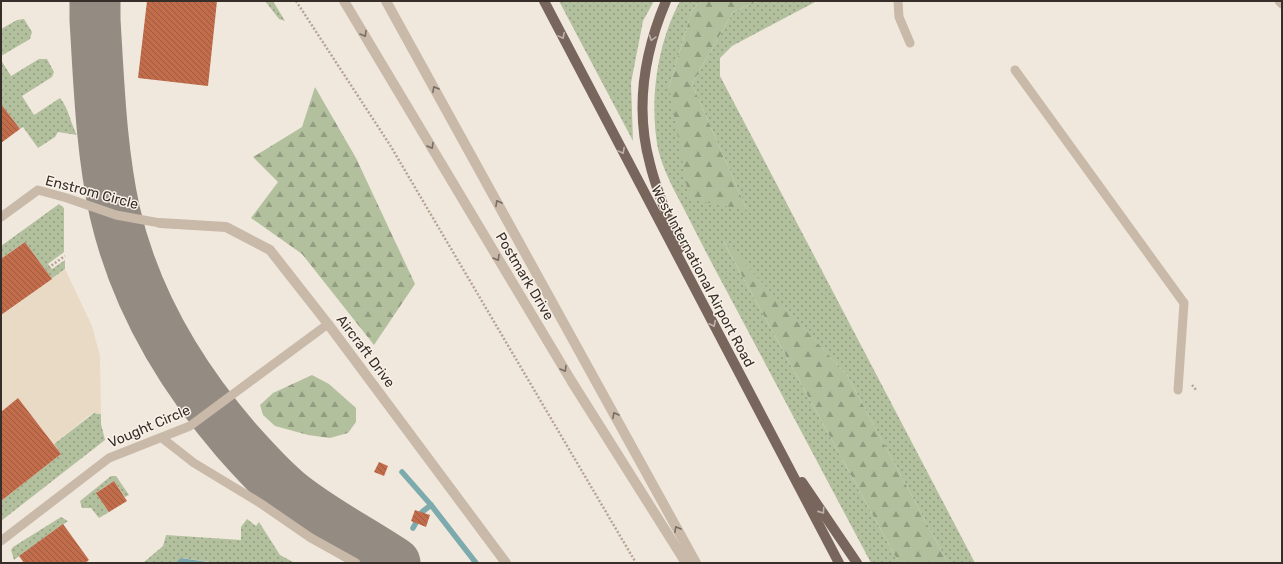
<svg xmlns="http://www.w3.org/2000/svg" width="1283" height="564" font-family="Rubik,sans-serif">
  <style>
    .grass { fill: url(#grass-dots) }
    .forest { fill: url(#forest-firs) }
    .plaza { fill: #e9dac5 }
    .water { fill: #7daaad }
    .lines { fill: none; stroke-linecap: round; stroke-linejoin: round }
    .stream { stroke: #7daaad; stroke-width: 5.5 }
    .taxiway { stroke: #948b83; stroke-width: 51 }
    .building { fill: url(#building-back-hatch) }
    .path { stroke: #b5a394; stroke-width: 2.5; stroke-dasharray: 2 2; stroke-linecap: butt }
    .service { stroke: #c9b9a9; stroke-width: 9 }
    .minor { stroke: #c9b9a9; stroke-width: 10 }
    .tertiary { stroke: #c9b9a9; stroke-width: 10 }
    .primary { stroke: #78655b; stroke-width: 10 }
    .oneway { stroke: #796d63 }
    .oneway2 { stroke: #bfb3a9 }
    .labels { text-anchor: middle; stroke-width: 3; stroke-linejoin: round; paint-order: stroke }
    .street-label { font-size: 14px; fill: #372e29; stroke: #f9f2e9 }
  </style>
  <defs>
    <pattern id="grass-dots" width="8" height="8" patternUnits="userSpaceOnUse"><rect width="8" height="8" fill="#b3c09e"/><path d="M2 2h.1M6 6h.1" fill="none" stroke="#929c81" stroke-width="1.8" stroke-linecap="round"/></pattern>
    <pattern id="forest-firs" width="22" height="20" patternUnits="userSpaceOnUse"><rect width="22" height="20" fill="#b3c09e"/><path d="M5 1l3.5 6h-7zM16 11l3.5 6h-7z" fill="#929c81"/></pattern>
    <pattern id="building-back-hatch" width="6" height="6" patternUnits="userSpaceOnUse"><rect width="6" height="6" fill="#c16c4b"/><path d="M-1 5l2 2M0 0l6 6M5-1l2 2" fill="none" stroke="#9e593e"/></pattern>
  </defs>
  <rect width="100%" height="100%" fill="#f1e8dd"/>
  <g class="grass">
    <polygon points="265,1 273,1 285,21 279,19"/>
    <polygon points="559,1 654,1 643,21 631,83 633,141"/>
    <path d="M680 1H701L692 10 669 87 747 210 692 84 733 12 759 1H817L732 46 720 58V76L975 563H948L847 375 723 241 899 563H871C822 471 773 378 724 286 710 260 697 235 684 209 674 190 663 170 658 149 649 101 657 44 680 1Z"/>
    <polygon points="24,19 32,32 30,39 1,56 1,29 17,20"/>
    <path d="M39 59H47L54 72 52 77 22 96 34 115 60 98C69 109 70 122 77 135L58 132 55 137 38 148 23 127 20 129 1 104V60L11 76Z"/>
    <polygon points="59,204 64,208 64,252 48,264 52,269 65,260 65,269 52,279 25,242 1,259 1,246"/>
    <polygon points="94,413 101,414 101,424 105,440 1,521 1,501 61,454 54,444"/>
    <polygon points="111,476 116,476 129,495 125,497 114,481 97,492 109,512 99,518 91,508 82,508 80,501"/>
    <polygon points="61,517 68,521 14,560 11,550 13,547"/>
    <polygon points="247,519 256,526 259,522 280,555 295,563 217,563 182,558 175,563 143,563 163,546 166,535 241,540 241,527"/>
  </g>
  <g class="forest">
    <polygon points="701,1 759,1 733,12 692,84 747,210 689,199 669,87 692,10"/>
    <polygon points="315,87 356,158 415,284 374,345 302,254 251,218 278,182 253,157 302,127"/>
    <polygon points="722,239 847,375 948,563 899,563"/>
    <polygon points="312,375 329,384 356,408 356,422 348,433 330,438 308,435 275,426 263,415 260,405 273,393"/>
  </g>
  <polygon class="plaza" points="65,269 92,326 100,356 101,414 94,413 87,417 54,444 18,399 1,412 1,315"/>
  <polygon class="water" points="181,558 215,563 217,563 175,563"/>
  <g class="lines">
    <g class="stream">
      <polyline points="402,472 431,505 476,563"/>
      <polyline points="413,528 422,512 431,505"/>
    </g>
    <path class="taxiway" d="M95 1V20C99 84 101 150 115 213 135 299 180 375 237 441 253 459 269 477 288 493 321 520 359 539 395 563"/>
  </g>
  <g class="building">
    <polygon points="147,1 217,1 208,86 138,78"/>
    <polygon points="1,104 20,129 1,143"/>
    <polygon points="25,242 52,279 1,315 1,259"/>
    <polygon points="18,398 61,454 1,501 1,412"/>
    <polygon points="379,462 388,466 384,476 374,472"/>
    <polygon points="114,481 127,501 109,512 96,493"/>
    <polygon points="415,510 430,515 426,527 411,521"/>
    <polygon points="63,524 89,560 85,563 24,563 19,556"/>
  </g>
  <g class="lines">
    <g class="path">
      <polyline points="296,1 390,145 636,563"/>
      <polyline points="45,270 65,256"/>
      <polyline points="1192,385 1197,391"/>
    </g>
    <g class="service">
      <polyline points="898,1 899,17 910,43"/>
      <polyline points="1279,1 1282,4"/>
      <polyline points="1015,70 1184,303 1178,390"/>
      <polyline points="1,217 38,190 67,198 116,215 160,223"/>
      <polyline points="162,438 194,463 260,503 311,538 356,563"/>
      <polyline points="1,541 109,458 190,426 328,324"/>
    </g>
    <polyline class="minor" points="160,223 226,227 270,250 328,324 506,563"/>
    <g class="tertiary">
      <polyline points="344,1 572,382 686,563"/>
      <polyline points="386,1 696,563"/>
    </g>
    <g class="primary">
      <polyline points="544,1 839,563"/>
      <path d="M666 1C644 53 635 109 650 164 657 193 669 220 680 248"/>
      <polyline points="802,482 857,563"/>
    </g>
  </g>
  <defs><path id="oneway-chevron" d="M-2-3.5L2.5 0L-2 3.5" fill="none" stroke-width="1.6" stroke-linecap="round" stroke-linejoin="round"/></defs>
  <g class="oneway">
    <use href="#oneway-chevron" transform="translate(364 34) rotate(59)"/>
    <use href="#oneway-chevron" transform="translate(435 89) rotate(-119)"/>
    <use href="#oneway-chevron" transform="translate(431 146) rotate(59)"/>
    <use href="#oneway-chevron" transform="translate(498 203) rotate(-119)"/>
    <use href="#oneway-chevron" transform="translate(497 258) rotate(59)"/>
    <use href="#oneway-chevron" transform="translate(564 369) rotate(59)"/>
    <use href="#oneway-chevron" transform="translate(615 415) rotate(-119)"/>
    <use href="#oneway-chevron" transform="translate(677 529) rotate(-119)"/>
  </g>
  <g class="oneway2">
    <use href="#oneway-chevron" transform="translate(562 36) rotate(62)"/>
    <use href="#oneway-chevron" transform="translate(652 38) rotate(108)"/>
    <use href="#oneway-chevron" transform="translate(622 151) rotate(62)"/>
    <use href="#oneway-chevron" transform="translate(713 324) rotate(63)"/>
    <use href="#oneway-chevron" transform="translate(822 511) rotate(55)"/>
  </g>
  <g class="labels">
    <g class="street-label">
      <text transform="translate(92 192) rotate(15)" y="5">Enstrom Circle</text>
      <text transform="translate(525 276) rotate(59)" y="5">Postmark Drive</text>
      <text transform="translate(703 276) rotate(62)" y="5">West International Airport Road</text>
      <text transform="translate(366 351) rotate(53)" y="5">Aircraft Drive</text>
      <text transform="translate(149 426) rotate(-23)" y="5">Vought Circle</text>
    </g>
  </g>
  <rect width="1283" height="564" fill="none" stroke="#372e29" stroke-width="4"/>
</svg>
